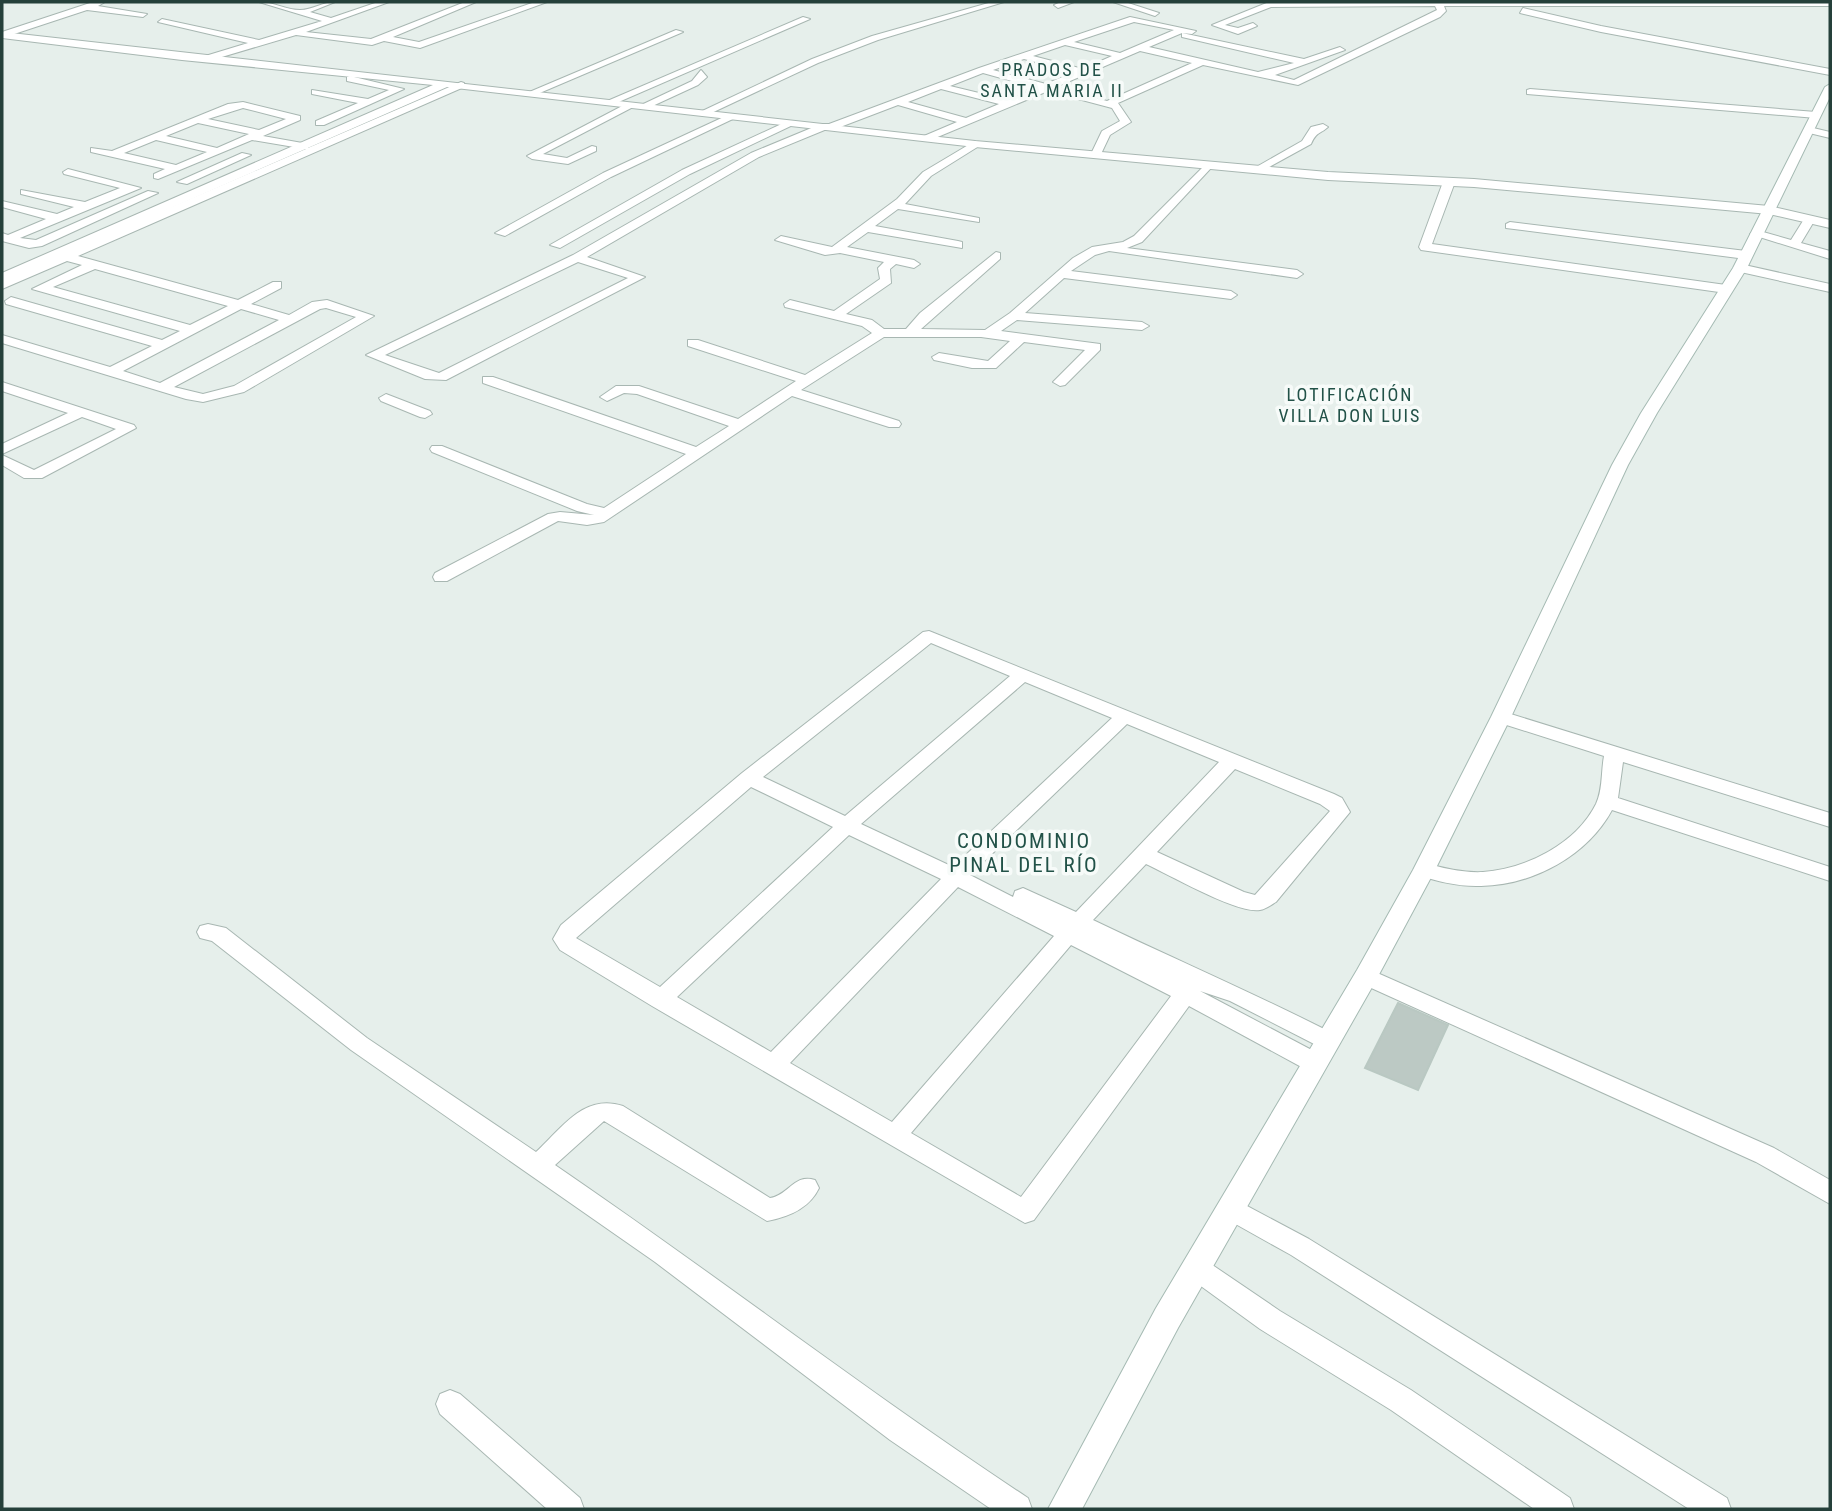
<svg xmlns="http://www.w3.org/2000/svg" width="1832" height="1511" font-family="'Roboto Condensed',sans-serif">
<style>
.building{fill:#bcc9c4;stroke:#b9c8c2;stroke-width:2}
.lines{fill:none;stroke-linecap:round;stroke-linejoin:round}
.minor-casing{stroke:#a8b7b2;stroke-width:2}
.tertiary-casing{stroke:#a8b7b2;stroke-width:2}
.secondary-casing{stroke:#a5bab3;stroke-width:2}
.minor{fill:#fff;fill-rule:evenodd}
.tertiary{fill:#fff;fill-rule:evenodd}
.secondary{fill:#fff;fill-rule:evenodd}
.labels{text-anchor:middle;stroke-width:7;stroke-linejoin:round;paint-order:stroke}
.far-neighbourhood-label{font-size:18px;letter-spacing:2px;fill:#225248;stroke:#f7fbf9}
.neighbourhood-label{font-size:21px;letter-spacing:2px;fill:#225248;stroke:#f7fbf9}
</style>
<rect width="100%" height="100%" fill="#e6efeb"/>
<!-- building -->
<path class="building" d="M1398 1003 1448 1025 1418 1090 1365 1068Z"/>
<g class="lines">
<defs>
<path id="minor" d="M93 2H105L98 6 147 14 143 17 87 10 2 38V32Z
M259 2C273 2 287 10 300 10 312 10 323 2 335 2L310 12 331 18 378 2H389L306 32 371 39 465 2H476L393 37 419 42 535 2H547L420 48 384 41 372 45 296 35 205 62 200 59 202 57 248 43 158 22 162 19 259 40 322 21Z
M992 2H1004L878 40 818 63 705 116 696 114 812 59 872 36Z
M1061 2H1074L1058 8 1054 5Z
M1113 2H1125L1159 13 1155 16Z
M1269 2H1830V6H1444L1446 11 1440 17 1298 85 1203 65 1118 103 1131 122 1110 135 1101 154 1096 157 1091 154 1102 131 1120 121 1112 108 1048 91 928 141 924 140V136L957 122 898 105 835 129H827L759 157 587 257 645 277 446 380 425 379 366 355 573 255 751 153 821 124H829L979 68 1130 17 1196 31 1192 34 1182 33 1304 59 1340 47 1345 50 1275 75 1294 80 1437 10 1435 6 1271 7 1225 25 1238 28 1253 23 1257 26 1238 34 1212 25ZM1134 22 1174 30 1120 53 1074 42ZM1182 33V37L1294 63 1258 72 1149 47ZM1065 45 1112 56 1083 69 1033 56ZM1140 51 1192 63 1107 101 1056 87ZM1024 59 1074 72 1046 84 993 70ZM983 73 1037 88 1008 100 950 86ZM941 89 999 104 966 118 908 102ZM578 262 628 278 439 373 385 355Z
M1523 8 1601 26 1830 69V75L1601 32 1520 13Z
M803 17 810 19 614 104 605 102Z
M676 30 683 32 535 95 527 93Z
M701 70 707 77 698 85 646 109 637 107 692 81Z
M350 76 404 89 324 125H316V121L358 103 312 94V90L368 99 389 90 347 81V77Z
M461 82 464 83V87L78 256 238 300 273 282H281V288L251 304 289 315 312 302 327 300 374 316 244 392 203 402 186 399 2 343V335L110 367 152 346 6 304 5 301 11 297 162 340 180 331 32 289 82 265 67 261 2 289V281L57 256 59 253H65L306 149 252 140 158 179 154 178V174L165 169 91 152V148L112 151 228 104 243 102 300 116V120L263 136 308 144V148ZM243 108 286 119 259 130 208 119ZM198 123 249 134 217 148 166 136ZM156 140 207 152 176 165 124 153ZM95 269 228 306 190 325 53 287ZM326 308 356 317 234 386 203 394 174 387 320 309ZM241 309 279 320 160 383 123 371Z
M1530 89 1816 112 1821 115 1816 118 1527 94V90Z
M626 104 635 106 543 154 567 158 592 146 596 147V151L568 164 532 159 527 156Z
M728 115 737 117 611 177 505 236 495 233 603 173Z
M788 121 797 123 690 174 560 248 550 245 682 170Z
M1323 124 1328 127C1319 135 1317 131 1311 144L1260 172 1251 170 1302 141 1311 127Z
M1809 127 1830 132V138L1805 132 1804 130Z
M975 141 980 144 979 146 931 176 905 204 979 218V222L898 209 875 226 958 241 962 242V248L868 232 847 247 914 260 920 264 914 268 896 264 890 269 891 283 846 314 872 320 884 329H906L920 313 996 252 1000 253V259L921 329 985 330 1010 313 1073 258 1092 247 1123 242 1134 236 1208 162 1213 165 1212 167 1142 242 1127 248 1297 270 1303 274 1297 278 1109 251 1095 255 1071 271 1231 291 1237 295 1231 299 1064 278 1025 313 1142 322 1149 326 1142 330 1017 320 1001 331 1100 344V350L1065 385 1060 386 1053 382 1085 350 1024 342 996 368H972L934 360 932 357 939 353 988 361 1010 341 981 337H884L801 390 899 421 901 424 899 427H889L792 396 604 522 587 525 558 521 447 581H435L433 577 435 573 548 514 560 512 594 515 577 511 432 452 430 449 432 446H442L587 504 604 508 686 454 483 383V377H493L696 447 729 426 637 394 624 393 607 401 600 397 616 386H639L738 419 796 381 688 346V340H698L805 375 872 333 862 326 785 307 784 304 790 300 834 311 880 279 878 268 884 262 840 253 825 255 775 240 781 236 832 247 897 199 923 172Z
M242 153 251 155 187 184 177 182Z
M68 169 141 188 20 238 36 240 148 191 158 193 42 246 29 248 2 241V233L8 235 46 219 2 207V201L57 214 74 207 21 194V190L85 202 120 188 64 174 63 172Z
M1449 179 1455 182 1432 244 1726 285 1732 289 1726 293 1421 250 1419 247 1443 182Z
M1806 216 1816 218 1801 243 1830 251V259L1750 234 1756 230 1791 240Z
M1510 222 1746 251 1752 255 1746 259 1506 228V224Z
M1740 264 1830 284V292L1736 271V265Z
M2 382 134 425 136 428 42 478H24L2 465V455L34 470 116 429 82 417 2 454V444L68 413 2 391Z
M386 394 430 411 432 414 425 418 420 417 381 401 379 398Z
M929 631 1334 794 1342 798 1350 812 1276 902C1271 905 1266 909 1260 910 1237 914 1170 875 1146 864L1093 920C1174 959 1256 994 1336 1035L1340 1041 1336 1047 1328 1050 1320 1047 1230 1001 1200 991 1323 1056 1327 1063 1323 1070 1315 1072 1307 1070 1189 1006 1034 1220 1025 1223 652 1006 560 950 553 939 561 925 742 773 923 632ZM931 643 1010 676 845 816 763 777ZM1025 682 1112 718 953 867 861 824ZM1127 724 1219 762 1076 912 1023 888 1015 891 1013 897 970 875ZM1235 769 1320 804 1330 811 1255 895 1244 892 1157 852ZM751 787 833 827 660 987 576 938ZM849 835 941 879 771 1052 677 997ZM958 887 1054 936 892 1122 790 1063ZM1071 945 1171 996 1021 1197 911 1133Z
M1501 711 1830 813V827L1623 762 1618 798 1830 867V881L1612 810C1587 856 1533 885 1481 886 1459 887 1437 881 1417 875L1414 870 1417 865 1424 863C1443 868 1463 873 1483 872 1526 869 1576 844 1596 804 1603 789 1601 772 1604 756L1494 721 1492 717Z
M208 924 226 928 367 1038 536 1152C562 1128 584 1093 623 1106L770 1198C789 1195 794 1173 815 1180L819 1188C809 1209 788 1217 767 1221L604 1121 555 1165C715 1274 867 1392 1028 1498L1032 1509H991L890 1440 655 1262 351 1050 212 941 200 938 197 932 200 926Z
M1366 968 1774 1148 1830 1180V1204L1756 1162 1358 982 1355 976 1358 970Z
M1232 1198 1309 1239 1727 1498 1731 1509H1689L1291 1255 1223 1217 1219 1209 1223 1201Z
M1196 1256 1205 1260 1280 1311 1411 1390 1570 1498 1574 1509H1534L1391 1410 1260 1329 1187 1276 1183 1268 1187 1260Z
M450 1390 460 1394 580 1498 584 1509H547L440 1414 436 1404 440 1394Z"/>
<path id="tertiary" d="M2 32 975 141 1328 172 1474 179 1769 206 1830 220V228L1769 214 1474 187 1328 180 975 147 447 87 2 282V273L433 85 182 60 2 38Z"/>
<path id="secondary" d="M1830 84V97L1747 268 1657 413 1628 465 1511 717 1435 870 1375 982 1178 1328 1082 1509H1048L1156 1308 1357 970 1413 870 1491 717 1612 465 1641 413 1733 268 1825 87Z"/>
</defs>
<!-- minor casing -->
<use href="#minor" class="minor-casing"/>
<!-- tertiary casing -->
<use href="#tertiary" class="tertiary-casing"/>
<!-- secondary casing -->
<use href="#secondary" class="secondary-casing"/>
<!-- minor -->
<use href="#minor" class="minor"/>
<!-- tertiary -->
<use href="#tertiary" class="tertiary"/>
<!-- secondary -->
<use href="#secondary" class="secondary"/>
</g>
<g class="labels">
<!-- far-neighbourhood labels -->
<g class="far-neighbourhood-label">
<text x="1052" y="76">PRADOS DE<tspan x="1052" dy="21">SANTA MARIA II</tspan></text>
<text x="1350" y="401">LOTIFICACIÓN<tspan x="1350" dy="21">VILLA DON LUIS</tspan></text>
</g>
<!-- neighbourhood labels -->
<g class="neighbourhood-label">
<text x="1024" y="848">CONDOMINIO<tspan x="1024" dy="24">PINAL DEL RÍO</tspan></text>
</g>
</g>
<!-- border -->
<rect width="1832" height="1511" fill="none" stroke="#25403a" stroke-width="7"/>
</svg>
